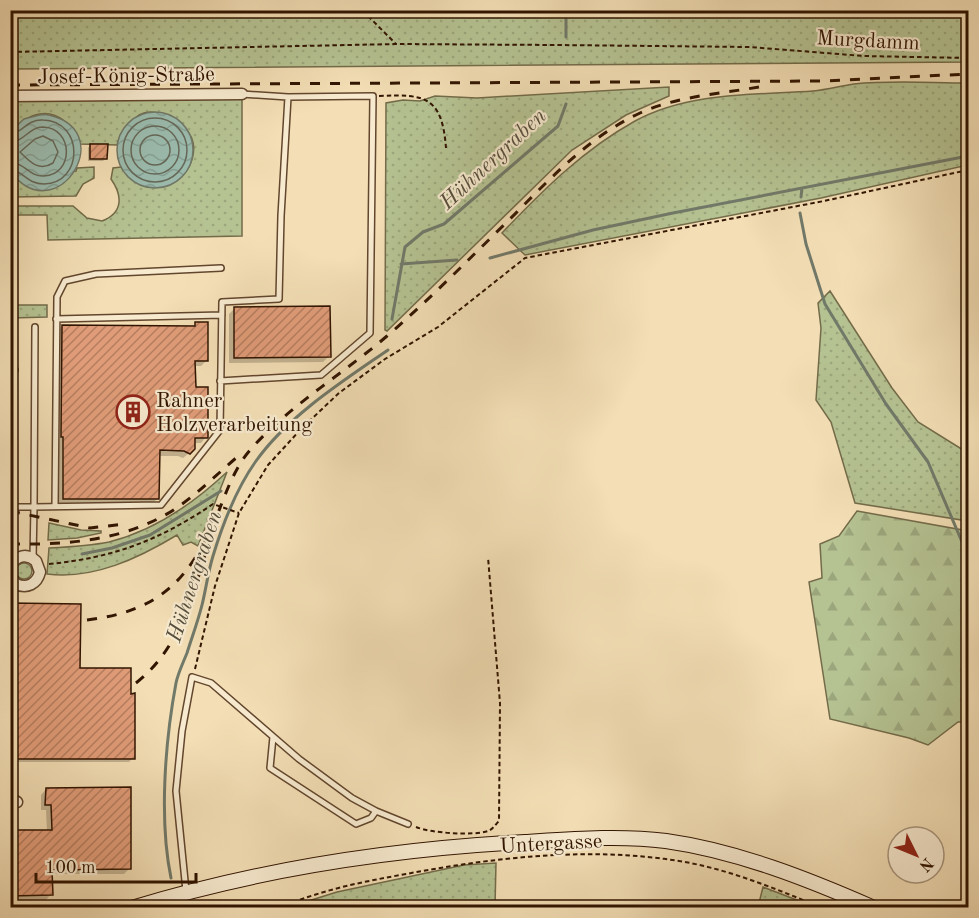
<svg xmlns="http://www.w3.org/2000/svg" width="979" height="918" font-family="'Old Standard TT',serif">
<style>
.grass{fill:url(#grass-dots);stroke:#736b49;stroke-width:1.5}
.forest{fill:url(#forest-firs);stroke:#736b49;stroke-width:1.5}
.water{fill:url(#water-waves);stroke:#717969;stroke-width:1.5}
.shadow{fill:#0003}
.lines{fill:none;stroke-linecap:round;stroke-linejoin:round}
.shore{stroke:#666858;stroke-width:1.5}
.stream{stroke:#717969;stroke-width:3}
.building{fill:url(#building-hatch);stroke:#311400;stroke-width:1.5}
.lane-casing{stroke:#62462d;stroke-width:8}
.street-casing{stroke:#62462d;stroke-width:13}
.secondary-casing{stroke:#311400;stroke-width:16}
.path{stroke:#311400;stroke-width:2;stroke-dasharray:4.5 3;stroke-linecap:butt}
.lane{stroke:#f7eacf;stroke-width:5}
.street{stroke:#f7eacf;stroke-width:10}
.secondary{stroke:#f7eacf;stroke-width:14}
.rail{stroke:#311400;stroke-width:3;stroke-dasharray:10 10;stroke-linecap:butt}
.labels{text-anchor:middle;stroke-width:4.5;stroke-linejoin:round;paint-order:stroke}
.street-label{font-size:21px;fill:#311400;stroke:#f7eacf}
.poi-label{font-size:21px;fill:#311400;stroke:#f7eacf;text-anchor:start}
.water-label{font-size:22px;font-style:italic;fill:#564f3d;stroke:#f7eacf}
</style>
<defs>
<pattern id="grass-dots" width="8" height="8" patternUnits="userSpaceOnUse" patternTransform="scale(1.5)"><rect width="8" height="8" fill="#b5c292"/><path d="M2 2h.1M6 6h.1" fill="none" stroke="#9ca67c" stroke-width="1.8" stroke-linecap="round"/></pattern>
<pattern id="forest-firs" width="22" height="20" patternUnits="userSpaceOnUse" patternTransform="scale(1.5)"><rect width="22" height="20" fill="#b5c292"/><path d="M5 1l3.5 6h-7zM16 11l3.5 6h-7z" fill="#9ca67c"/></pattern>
<pattern id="water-waves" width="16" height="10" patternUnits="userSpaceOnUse" patternTransform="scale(1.5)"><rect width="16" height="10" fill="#9bbcaf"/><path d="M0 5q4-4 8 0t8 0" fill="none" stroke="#86a195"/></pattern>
<pattern id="building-hatch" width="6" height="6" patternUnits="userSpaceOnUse" patternTransform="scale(1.5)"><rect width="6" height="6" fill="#e09c78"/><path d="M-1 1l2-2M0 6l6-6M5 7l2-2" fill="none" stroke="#b67e60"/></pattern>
</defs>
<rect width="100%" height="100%" fill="#f3deb5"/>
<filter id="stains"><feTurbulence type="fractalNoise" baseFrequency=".00333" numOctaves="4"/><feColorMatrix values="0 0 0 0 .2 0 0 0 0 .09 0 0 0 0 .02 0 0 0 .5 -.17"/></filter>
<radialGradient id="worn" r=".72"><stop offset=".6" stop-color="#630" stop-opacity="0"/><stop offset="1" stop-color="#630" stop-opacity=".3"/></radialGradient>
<!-- grass -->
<path class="grass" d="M861 10 968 12V62L11 69 10 11Z
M968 83V165L821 198 525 255 502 233C543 190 583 150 635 121 689 92 753 95 813 91 827 90 840 86 854 84 891 80 931 83 968 83Z
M669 87V96L626 115 572 150 387 331 385 330 386 103 403 100 420 101 435 96 477 98Z
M242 97V236L48 240 47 215H11V206H73L87 218 102 221C123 213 123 196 111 179L113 168 121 167C130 180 144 189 160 187 172 186 183 178 189 167 200 144 191 128 170 118 159 113 150 109 139 115 135 118 132 122 130 126 124 132 119 137 117 145L80 144C73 126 57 108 35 115 26 117 18 126 11 132V100Z
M94 167V178L83 184 76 196 11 197 10 172 15 179 76 171 77 168Z
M830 291 892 388 918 422 968 453V521L855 503 831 422 816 400 821 328 818 303Z
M11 305H47V317L11 318Z
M227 472 198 546 191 542 183 545 177 535C139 558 93 580 47 574L49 548C69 547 89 546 109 542 153 531 194 503 227 472Z
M49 523 81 530 101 531V533L77 538 48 540Z
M16 571a8 8 0 1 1 16 0a8 8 0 1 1-16 0Z
M496 863 495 907H289L337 892 464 865Z
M763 887 815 907H758Z"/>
<!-- forest -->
<path class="forest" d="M857 511 968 531V722H958L928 745 909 738 830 719 809 582 822 578 820 544 839 536Z"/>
<!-- water -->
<path class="water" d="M968 10V12L861 11Z
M117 150a38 38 0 1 1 76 0a38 38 0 1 1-76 0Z
M43 114C124 126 57 233 11 172L10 132 24 119Z"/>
<!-- shadow -->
<path class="shadow" d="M90 145 106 159 103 161H88V148Z
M235 308 329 356 323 362 229 363V314Z
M196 324 207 360 201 366H194V388L206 437 201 443H194V449L183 458 178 456H158V498L152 504H58L57 332 62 326 193 327Z
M10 382H15V502L10 506Z
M10 605 79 670 133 758 129 762H10Z
M46 789 130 868 124 874H51V894L46 900H10V832L47 831 46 810H41V795Z"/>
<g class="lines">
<!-- shore -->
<path class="shore" d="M123 150a32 32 0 1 1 64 0a32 32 0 1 1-64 0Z
M131 150a24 24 0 1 1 48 0a24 24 0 1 1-48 0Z
M140 150a15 15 0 1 1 30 0a15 15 0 1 1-30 0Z
M10 135C22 133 27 119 43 120 84 121 84 183 44 184 27 184 23 171 10 169
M43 136 53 141 58 152 53 163C39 172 30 162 20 152L35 139Z
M10 142C24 142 29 127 43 127 74 128 74 175 44 176 29 177 24 162 10 162"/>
<!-- stream -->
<path class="stream" d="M566 37V10
M801 197 802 188
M800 213 806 244 825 304 886 404 928 462 968 556
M490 258 593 230 673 213 968 156
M401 264 457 260
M392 319 405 247 423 232 444 224 558 126 566 104
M82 554 112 548 150 535 221 491
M171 878C159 820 165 742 176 683 178 673 183 663 187 653 192 637 198 621 202 605 206 589 208 572 213 556 223 523 236 489 256 461 288 416 343 381 388 350"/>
</g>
<!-- building -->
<path class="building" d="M90 144H108L107 159H90Z
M330 306 331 357 234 358V307Z
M195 322H208V361H195L196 387H208V438H195V449L190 454 184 451 160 450 159 499H63V437H61L62 325 195 326Z
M10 603 81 604 80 668H131V694L135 693V759H10Z
M131 787V869L52 870 53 895 10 896V830H52L51 805H45L46 788Z"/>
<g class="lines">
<defs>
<path id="lane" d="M56 319 222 315
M10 370H15
M220 381 321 375 370 333 373 96 288 97 242 94
M55 506 57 297 65 281 96 274 221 268
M10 507H34L35 327
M33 558 34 507 161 505 220 430 222 302 279 299 281 216 288 97
M273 737 270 768 356 824 371 818 376 811
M186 891 176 791 182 731 192 677 211 683 299 759 352 798 376 811 408 824"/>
<path id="street" d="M10 96 242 94
M10 566C17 555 27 553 36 561L40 572C37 584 27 589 16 584L10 576
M10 798 17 802"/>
<path id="secondary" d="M132 908C260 869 392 849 525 842 572 839 620 835 666 841 737 851 808 879 874 908"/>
</defs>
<!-- lane casing -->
<use href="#lane" class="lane-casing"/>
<!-- street casing -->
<use href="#street" class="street-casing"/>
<!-- secondary casing -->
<use href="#secondary" class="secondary-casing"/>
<!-- path -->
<path class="path" d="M144 10 366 14 396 44
M10 52 396 44 557 45 749 47 864 56 968 58
M379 96C425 94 442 96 446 148
M49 564C113 558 160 540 213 504L239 513
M195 669 215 586 239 513 268 465 302 428 339 393 385 359 438 327 525 258 824 201 968 170
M416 827C430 833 474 836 488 831 493 829 495 825 499 821L500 703 488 557
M279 908C321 890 361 882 406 874 497 857 593 846 685 862 734 871 778 890 823 908"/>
<!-- lane -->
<use href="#lane" class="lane"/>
<!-- street -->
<use href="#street" class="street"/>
<!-- secondary -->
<use href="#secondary" class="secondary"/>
<!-- rail -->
<path class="rail" d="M10 85 824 81 968 74
M10 511 90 528 125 524
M10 544C66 545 126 541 175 509 199 493 220 471 242 453
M87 620C161 611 190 579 218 513 227 490 235 467 251 449 290 405 343 374 387 336 429 300 468 260 508 221 548 181 588 137 640 113 678 96 719 94 759 87
M136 683C179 649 192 598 207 548"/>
</g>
<!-- icons -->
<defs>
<symbol id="building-ring" viewBox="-11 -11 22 22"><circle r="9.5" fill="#f7eacf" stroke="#8f2418" stroke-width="1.5"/><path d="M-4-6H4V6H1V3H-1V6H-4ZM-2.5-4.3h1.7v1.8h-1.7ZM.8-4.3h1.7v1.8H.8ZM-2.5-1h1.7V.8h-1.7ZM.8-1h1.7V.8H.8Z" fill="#8f2418"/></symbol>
</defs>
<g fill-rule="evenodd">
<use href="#building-ring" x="114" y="393" width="38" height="38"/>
</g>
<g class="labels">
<!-- street labels -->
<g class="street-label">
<text transform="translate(868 40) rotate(3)" y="7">Murgdamm</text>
<text transform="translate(126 75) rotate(-1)" y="7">Josef-König-Straße</text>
<text transform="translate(551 843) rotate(-3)" y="7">Untergasse</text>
</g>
<!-- poi labels -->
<g class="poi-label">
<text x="156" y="407">Rahner<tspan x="156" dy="24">Holzverarbeitung</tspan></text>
</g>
<!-- water labels -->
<g class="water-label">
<text transform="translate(492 158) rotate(-43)" y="8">Hühnergraben</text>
<text transform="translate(193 576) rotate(-72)" y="8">Hühnergraben</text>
</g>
</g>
<!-- margin -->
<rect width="979" height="918" fill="none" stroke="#f3deb5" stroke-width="36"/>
<rect x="12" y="12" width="955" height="894" fill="none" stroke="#311400" stroke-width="3"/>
<rect x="18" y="18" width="943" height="882" fill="none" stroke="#311400" stroke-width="1.5"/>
<!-- north arrow -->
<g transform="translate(916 855) rotate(133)"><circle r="28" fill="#f7eacf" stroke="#a8947c" stroke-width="1.5"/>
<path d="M0-4.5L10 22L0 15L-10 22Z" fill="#8f2418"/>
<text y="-9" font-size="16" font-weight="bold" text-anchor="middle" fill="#311400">N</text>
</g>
<!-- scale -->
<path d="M36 873v9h160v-9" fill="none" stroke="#311400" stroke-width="3"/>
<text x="45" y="873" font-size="18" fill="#311400" stroke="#f7eacf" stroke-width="4.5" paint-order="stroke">100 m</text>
<rect width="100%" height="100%" filter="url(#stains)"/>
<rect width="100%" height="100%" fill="url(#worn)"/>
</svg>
